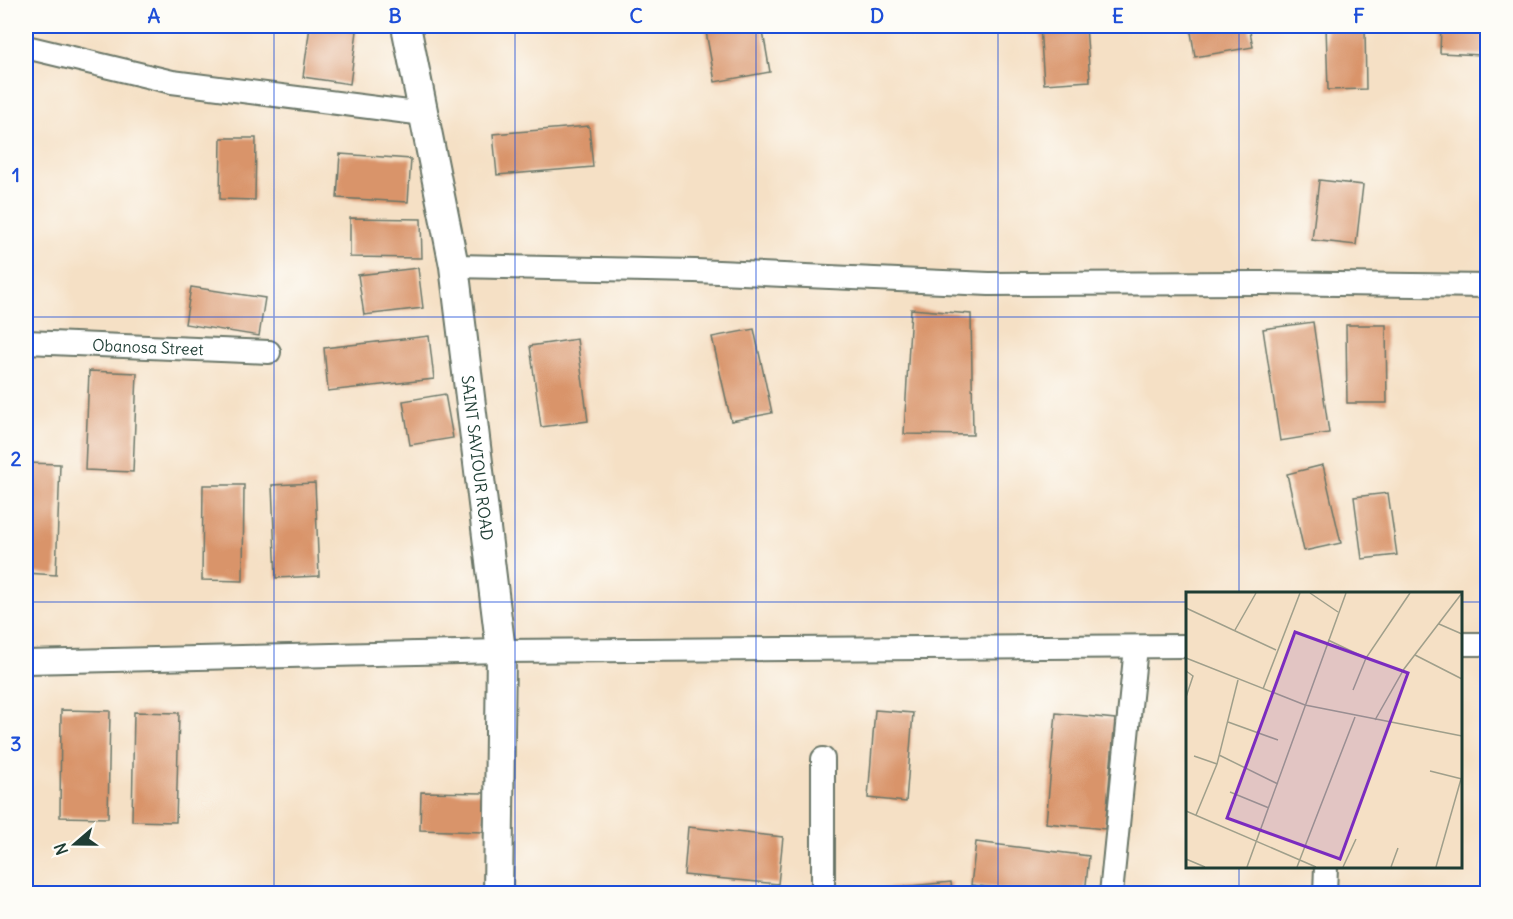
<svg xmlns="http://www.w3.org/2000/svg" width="1513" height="919" font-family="Delius,sans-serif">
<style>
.building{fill:#d9946b}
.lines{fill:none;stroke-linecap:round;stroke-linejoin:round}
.minor-casing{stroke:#6a7667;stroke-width:26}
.tertiary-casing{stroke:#6a7667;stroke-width:32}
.minor{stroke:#fff;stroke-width:22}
.tertiary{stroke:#fff;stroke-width:28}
.grid{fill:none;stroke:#1d4ed8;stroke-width:1.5;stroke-opacity:0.55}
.labels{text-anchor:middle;stroke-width:4.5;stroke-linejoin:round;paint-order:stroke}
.street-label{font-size:16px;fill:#1f3d34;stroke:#fdfcf7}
.inset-road{fill:none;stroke:#9f9f8b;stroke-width:1.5}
.view{fill:#7b2cbf;fill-opacity:0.15;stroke:#7b2cbf;stroke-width:3}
.inset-edge{fill:none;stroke:#1f3d34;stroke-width:3}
.neatline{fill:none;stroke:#1d4ed8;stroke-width:2}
.grid-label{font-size:20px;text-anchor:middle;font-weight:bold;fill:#1d4ed8}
</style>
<rect width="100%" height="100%" fill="#fdfcf7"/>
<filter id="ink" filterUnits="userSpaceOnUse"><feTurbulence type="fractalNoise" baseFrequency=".0167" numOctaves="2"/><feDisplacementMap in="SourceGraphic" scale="12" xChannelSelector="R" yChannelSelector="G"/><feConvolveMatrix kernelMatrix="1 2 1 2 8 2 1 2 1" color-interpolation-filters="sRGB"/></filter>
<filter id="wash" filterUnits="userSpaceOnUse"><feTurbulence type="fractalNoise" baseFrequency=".008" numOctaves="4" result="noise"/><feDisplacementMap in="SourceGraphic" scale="24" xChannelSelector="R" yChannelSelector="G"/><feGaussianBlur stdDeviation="1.35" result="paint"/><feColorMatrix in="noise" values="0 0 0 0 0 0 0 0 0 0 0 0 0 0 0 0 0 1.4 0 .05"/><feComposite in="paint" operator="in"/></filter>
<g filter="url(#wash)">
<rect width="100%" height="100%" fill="#f5e0c5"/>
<g id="blocks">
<!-- building -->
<path class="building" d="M310 26 357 31 350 84 303 77Z
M705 26H762L770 72 715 82Z
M1040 26H1086L1090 81 1044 84Z
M1190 26H1249L1253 47 1195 57Z
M1326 26H1365L1366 89 1328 90Z
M1441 26H1484L1482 55 1440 53Z
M589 126 593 167 497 175 493 134Z
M221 138H256L255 200 220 199Z
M340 154 411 159 408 202 337 198Z
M1319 180 1363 185 1356 245 1312 240Z
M350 218 421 219 422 258 350 257Z
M418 268 423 308 364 315 358 275Z
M191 287 265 298 259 336 185 324Z
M911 309 971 314 973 435 904 434Z
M1313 322 1329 433 1280 441 1263 329Z
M1346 325H1386L1387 403H1347Z
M754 329 772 413 731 421 712 337Z
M429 336 434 379 328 391 324 348Z
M577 339 588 421 541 427 530 346Z
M89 371 137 373 133 472 85 470Z
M445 394 453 438 410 445 403 401Z
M26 463 60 464 56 575 26 573Z
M1323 465 1341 543 1304 551 1287 474Z
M315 483 319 576 276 578 272 485Z
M203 485H244L243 581 202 580Z
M1388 493 1397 555 1362 559 1354 497Z
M61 710 110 711 108 818 60 817Z
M875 710 913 713 906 802 868 798Z
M134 712 179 713 176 822 132 821Z
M1056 713 1115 719 1105 829 1046 823Z
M421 792 485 793 483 832 420 830Z
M688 827 783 837 778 884 684 875Z
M976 842 1089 856 1085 894H1042L971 885Z
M951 882 952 894H860V891Z"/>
</g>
</g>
<g filter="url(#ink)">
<use href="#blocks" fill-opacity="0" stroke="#6a7667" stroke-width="1.5"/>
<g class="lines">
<defs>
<g id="minor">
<path d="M26 47 172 82 424 114"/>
<path d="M454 266 695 271 989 284 1260 283 1488 286"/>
<path id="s1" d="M26 342 269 352"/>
<path d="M1460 644H1488"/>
<path d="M26 662 501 651 1188 646"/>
<path d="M823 759V894"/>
<path d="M1111 894 1136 647"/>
<path d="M1325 894 1326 866"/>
</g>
<g id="tertiary">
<path id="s2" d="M406 26 454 266 501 651 498 894"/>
</g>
</defs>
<!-- minor casing -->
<use href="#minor" class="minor-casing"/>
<!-- tertiary casing -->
<use href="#tertiary" class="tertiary-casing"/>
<!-- minor -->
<use href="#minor" class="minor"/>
<!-- tertiary -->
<use href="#tertiary" class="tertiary"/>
</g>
</g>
<!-- grid -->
<path class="grid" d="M274 26V894M515 26V894M756 26V894M998 26V894M1239 26V594M26 317H1488M26 602H1188M1460 602H1488M1239 866V894"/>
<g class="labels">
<!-- street labels -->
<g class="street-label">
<text dy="6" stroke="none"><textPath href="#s1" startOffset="122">Obanosa Street</textPath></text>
<text dy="6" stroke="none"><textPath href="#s2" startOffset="438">SAINT SAVIOUR ROAD</textPath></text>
</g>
</g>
<!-- overview -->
<g transform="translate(1186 592)">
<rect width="276" height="276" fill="#f5e0c5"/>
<path class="inset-road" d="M124 1 152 20M0 16 90 58M253 32 276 42M49 38 70 1M142 48 180 66M229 63 276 87M0 66 119 113 276 144M0 79 7 84 0 105M77 97 114 1M167 98 180 66 224 1M189 128 218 77 276 1M42 130 92 148M33 163 92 192M8 164 31 172M244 179 276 187M44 200 83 216M0 219 130 275M10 223 31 172 52 88M0 267 19 275M61 275 160 1M111 275 169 125M157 275 170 247M205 275 212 256M250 275 275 187"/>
<path class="view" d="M109 40 222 81 154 267 41 226Z"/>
<rect width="276" height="276" class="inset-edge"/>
</g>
<!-- margin -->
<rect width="1513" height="919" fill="none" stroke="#fdfcf7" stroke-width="66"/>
<!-- north arrow -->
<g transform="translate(75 844) rotate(250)" stroke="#fdfcf7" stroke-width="4.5" paint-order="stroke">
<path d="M0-4.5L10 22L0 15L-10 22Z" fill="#1f3d34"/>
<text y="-9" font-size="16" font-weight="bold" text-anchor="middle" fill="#1f3d34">N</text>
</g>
<rect x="33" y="33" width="1447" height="853" class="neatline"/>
<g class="grid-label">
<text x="154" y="23">A</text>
<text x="395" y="23">B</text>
<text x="636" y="23">C</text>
<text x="877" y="23">D</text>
<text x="1118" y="23">E</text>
<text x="1359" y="23">F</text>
<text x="16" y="182">1</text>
<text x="16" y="466">2</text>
<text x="16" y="751">3</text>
</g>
</svg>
